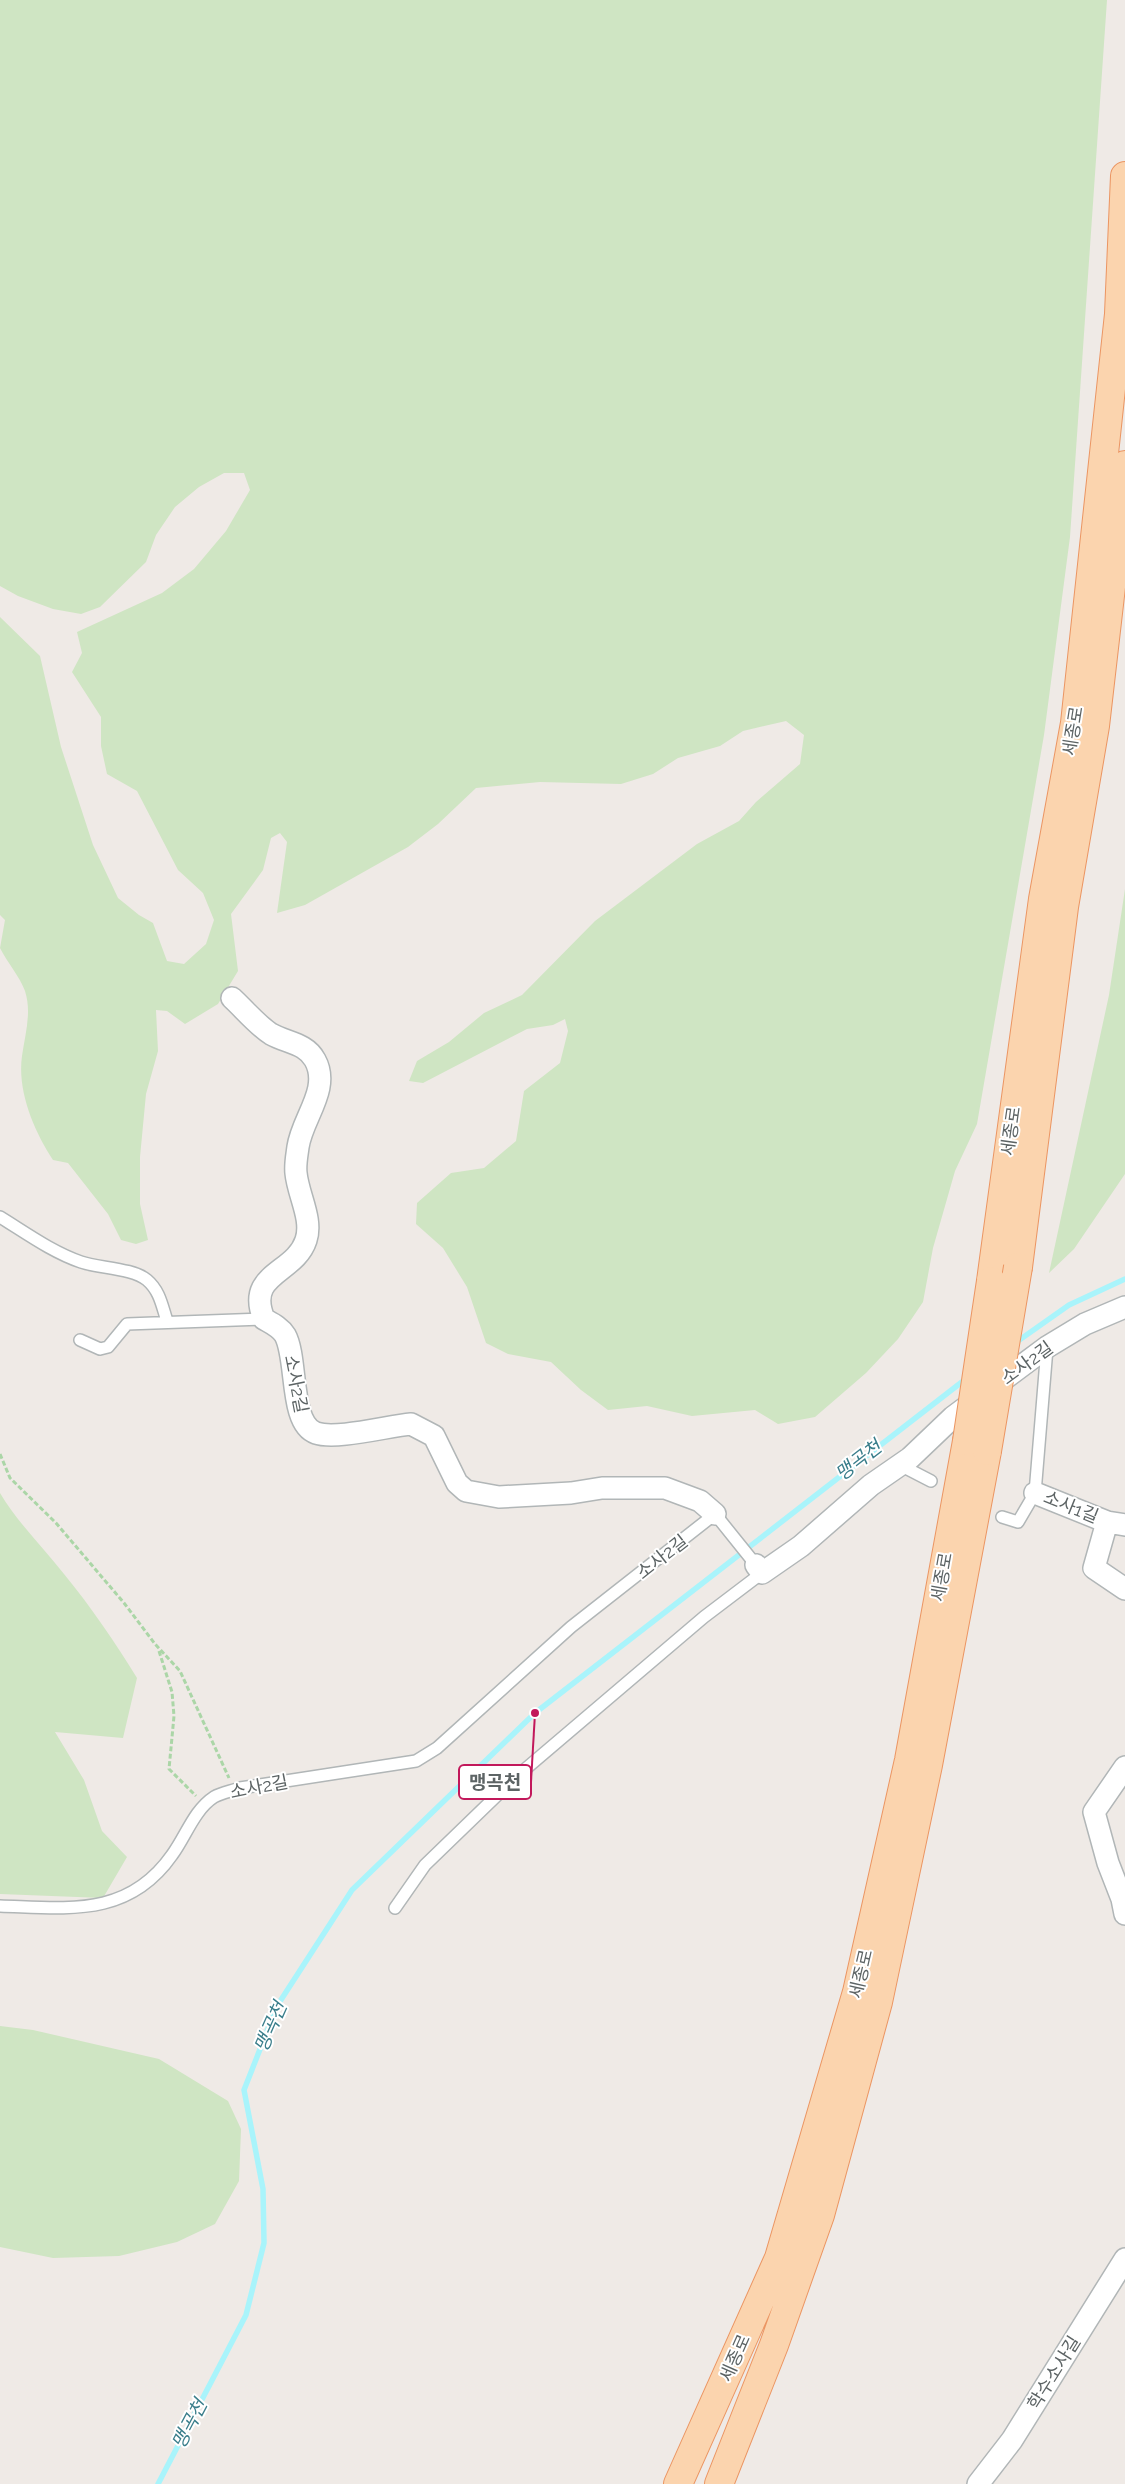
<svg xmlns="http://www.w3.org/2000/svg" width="1125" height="2484" font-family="Raleway,'Noto Sans KR',sans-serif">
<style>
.green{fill:#cfe5c3}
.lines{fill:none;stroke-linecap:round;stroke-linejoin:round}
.stream{stroke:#a9f4fb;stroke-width:5.5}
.lane-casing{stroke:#b1b6b7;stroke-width:14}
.street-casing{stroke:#b1b6b7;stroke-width:24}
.primary-casing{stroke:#eb9562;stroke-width:30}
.path{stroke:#abd6a7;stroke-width:3;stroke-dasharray:5 2.5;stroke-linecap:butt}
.lane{stroke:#fff;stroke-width:11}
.street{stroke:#fff;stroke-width:21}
.primary{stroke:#fbd4ae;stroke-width:28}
.primary-bridge-casing{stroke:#eb9562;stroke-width:30;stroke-linecap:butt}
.primary-bridge{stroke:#fbd4ae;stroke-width:28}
.labels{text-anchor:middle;stroke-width:4;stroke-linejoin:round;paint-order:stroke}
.street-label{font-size:18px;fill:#5d6465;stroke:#fff}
.water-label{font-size:19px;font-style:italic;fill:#3a7e8b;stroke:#fff}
.leader{fill:none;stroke:#c2185b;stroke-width:2}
.callout-dot{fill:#c2185b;stroke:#fff;stroke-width:2}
.callout{fill:#fff;stroke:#c2185b;stroke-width:2}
.callout-label{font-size:19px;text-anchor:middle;font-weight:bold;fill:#5d6465}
</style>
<rect width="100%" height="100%" fill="#efeae6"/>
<!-- green -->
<path class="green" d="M0 0H1107L1070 537 1044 735 977 1124 955 1171 933 1248 923 1302 898 1339 866 1373 815 1417 778 1424 755 1410 692 1416 647 1406 608 1410 581 1390 551 1362 508 1354 486 1343 467 1287 443 1248 416 1224 417 1203 451 1173 484 1168 516 1141 524 1091 560 1063 568 1031 565 1019 553 1025 527 1029 423 1083 409 1081 417 1061 449 1042 484 1013 522 995 595 921 697 844 739 821 756 802 800 764 804 735 786 721 743 731 720 746 678 758 653 774 621 784 540 782 476 788 438 824 408 847 305 905 277 913 287 842 280 833 271 838 263 870 231 914 238 971 218 1004 185 1024 167 1011 156 1010 158 1051 146 1094 140 1157V1204L148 1240 136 1244 121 1240 108 1214 68 1163 53 1160C34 1131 17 1091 22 1056 25 1034 32 1013 25 991 20 977 7 962 0 948L5 920 0 915V617L40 656 61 747 93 845 118 898 139 915 153 923 167 961 184 964 206 944 214 920 203 893 178 870 137 791 107 774 101 746V717L72 672 82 653 77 632 162 593 194 569 226 531 250 490 244 473H224L199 487 175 507 156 535 146 562 100 607 81 614 53 609 18 596 0 586Z
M1125 889V1174L1074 1249 1049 1273 1109 995Z
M0 1493C17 1522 43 1547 64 1574 91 1607 115 1642 137 1678L123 1738 55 1732 84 1780 102 1831 127 1857 103 1898 0 1894Z
M0 2026 33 2030 159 2059 228 2101 241 2129 239 2181 215 2224 177 2242 119 2256 53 2258 0 2247Z"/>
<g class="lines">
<!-- stream -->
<path class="stream" d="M1015 1343 1069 1305 1125 1279
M158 2484 246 2315 264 2243 263 2189 244 2090 277 2006 352 1890 535 1713 967 1378"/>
<defs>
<path id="lane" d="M0 1217C26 1233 52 1252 81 1262 98 1268 133 1268 147 1280 160 1291 162 1306 167 1321
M80 1340 100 1349 108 1347 127 1324 264 1319
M900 1465 931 1481
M1002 1517 1018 1522 1035 1493 1047 1348
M0 1906C67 1908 128 1918 172 1855 186 1836 194 1810 214 1797 221 1793 232 1791 240 1788L416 1761 437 1748 571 1627 715 1514 756 1565
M395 1908 425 1865 516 1777 704 1617 762 1573"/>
<path id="street" d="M232 998C244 1009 257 1025 271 1034 287 1043 306 1043 315 1060 331 1089 302 1118 298 1147 297 1155 295 1164 296 1173 298 1195 313 1219 306 1240 295 1274 245 1273 264 1319 271 1323 280 1327 285 1335 298 1358 289 1424 316 1433 336 1440 388 1426 411 1424L434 1436 457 1483 466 1491 499 1497 571 1493 602 1488H665L700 1501 715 1514
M1035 1493 1107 1522 1125 1525
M1107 1522 1094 1568 1125 1589
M756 1565 762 1573 801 1546 871 1485 910 1458 953 1417 1047 1347 1085 1324 1125 1307
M1125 1767 1094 1812 1108 1863 1122 1899 1125 1914
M978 2484 1012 2440 1125 2259"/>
<path id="primary" d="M1018 1267 1064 907 1095 726 1125 465
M991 1281 1043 899 1075 723 1119 314 1125 176
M678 2484 779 2258 857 1992 909 1760 967 1441
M719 2484 774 2345 820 2215 878 2002 928 1765 987 1451"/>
</defs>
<!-- lane casing -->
<use href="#lane" class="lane-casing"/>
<!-- street casing -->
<use href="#street" class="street-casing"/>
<!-- primary casing -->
<use href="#primary" class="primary-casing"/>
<!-- path -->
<path class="path" d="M0 1454 10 1478 56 1523 124 1603 155 1644 180 1671 229 1778
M159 1651 172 1692 174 1716 169 1769 196 1796"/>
<!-- lane -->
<use href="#lane" class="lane"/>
<!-- street -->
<use href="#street" class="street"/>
<!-- primary -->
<use href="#primary" class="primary"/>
<defs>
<path id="primary-bridge" d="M967 1441 991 1281
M987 1451 1018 1267"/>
</defs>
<!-- primary-bridge casing -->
<use href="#primary-bridge" class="primary-bridge-casing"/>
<!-- primary-bridge -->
<use href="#primary-bridge" class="primary-bridge"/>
</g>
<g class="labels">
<!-- street labels -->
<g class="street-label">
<text transform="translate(1073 731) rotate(-81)" y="6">세종로</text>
<text transform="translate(1011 1131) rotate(-82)" y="6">세종로</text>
<text transform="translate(1027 1363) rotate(-36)" y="6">소사2길</text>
<text transform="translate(296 1384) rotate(79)" y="6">소사2길</text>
<text transform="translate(1071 1507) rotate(22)" y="6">소사1길</text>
<text transform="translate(662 1557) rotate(-38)" y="6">소사2길</text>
<text transform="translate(942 1577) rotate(-80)" y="6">세종로</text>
<text transform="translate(259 1787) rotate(-11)" y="6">소사2길</text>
<text transform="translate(861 1974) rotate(-77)" y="6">세종로</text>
<text transform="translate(735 2358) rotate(-66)" y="6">세종로</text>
<text transform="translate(1054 2373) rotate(-58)" y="6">학수소사길</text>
</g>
<!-- water labels -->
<g class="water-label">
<text transform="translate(858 1460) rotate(-38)" y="7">맹곡천</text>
<text transform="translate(270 2027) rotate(-66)" y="7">맹곡천</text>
<text transform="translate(189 2424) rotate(-62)" y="7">맹곡천</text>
</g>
</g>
<!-- callouts -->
<path class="leader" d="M535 1713L531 1782"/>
<circle class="callout-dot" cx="535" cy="1713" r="5"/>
<rect class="callout" x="459" y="1765" width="72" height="34" rx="5"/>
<g class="callout-label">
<text x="495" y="1789">맹곡천</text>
</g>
</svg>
